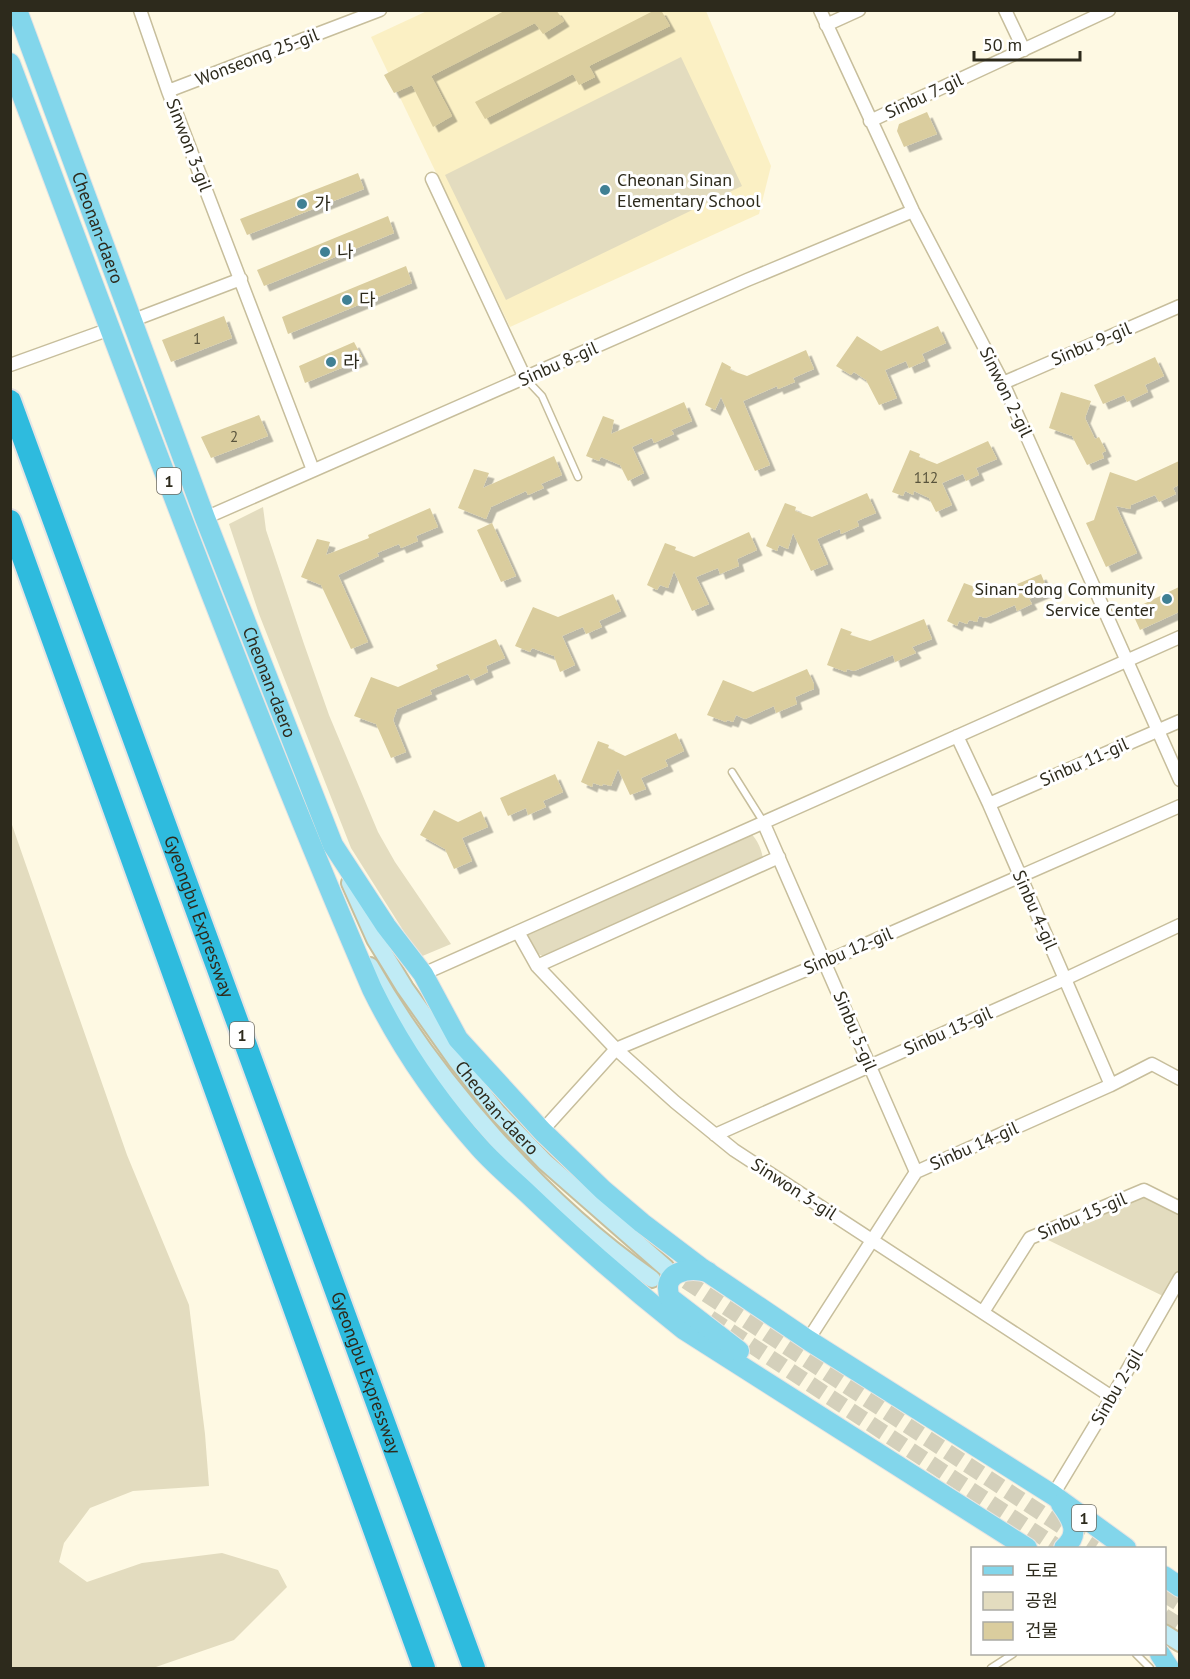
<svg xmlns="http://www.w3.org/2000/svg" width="1190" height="1679" font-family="'PT Sans','Noto Sans KR',sans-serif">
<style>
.built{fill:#fbf0c4}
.green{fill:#e3dcbf}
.building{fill:#dacd9e;filter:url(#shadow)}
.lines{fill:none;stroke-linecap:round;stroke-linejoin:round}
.secondary-tunnel{stroke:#d4d0bb;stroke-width:16;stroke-dasharray:16 8;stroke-linecap:butt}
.service-casing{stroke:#c7be9c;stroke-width:9}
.minor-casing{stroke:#c7be9c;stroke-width:15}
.secondary-casing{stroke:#c7be9c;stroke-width:20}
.primary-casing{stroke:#e6e5e4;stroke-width:22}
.motorway-casing{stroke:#e6e5e4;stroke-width:26}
.service{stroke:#fff;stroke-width:6}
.minor{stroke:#fff;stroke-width:12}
.secondary{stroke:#c0ebf5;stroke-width:16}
.primary{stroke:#82d6eb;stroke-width:20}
.motorway{stroke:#2ebbde;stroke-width:22}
.poi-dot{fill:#408094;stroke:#fff;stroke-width:2}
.labels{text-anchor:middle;stroke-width:6;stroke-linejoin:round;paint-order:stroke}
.number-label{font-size:15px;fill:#58533c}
.shield{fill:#fff;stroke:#6c6a60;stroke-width:1.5}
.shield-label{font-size:16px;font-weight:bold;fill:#2d2a1c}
.street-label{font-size:18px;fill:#2d2a1c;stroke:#fff}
.poi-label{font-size:18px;fill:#2d2a1c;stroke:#fff;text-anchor:start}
</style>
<defs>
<filter id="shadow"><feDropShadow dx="5.5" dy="5.5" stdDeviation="0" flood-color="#0004"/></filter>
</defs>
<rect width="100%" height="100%" fill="#fef9e3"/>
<!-- built -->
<path class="built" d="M427 11H706L771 166 759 214 510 327 371 37Z"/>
<!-- green -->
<path class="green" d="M681 57 742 186 506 300 445 175Z
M263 507 266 530 304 644 329 715 378 832 395 862 451 944 420 957 351 848 259 614 229 524Z
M11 822 127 1155 189 1305 205 1434 209 1486 133 1491 90 1508 64 1543 59 1562 87 1582 142 1563 222 1553 278 1570 287 1587 234 1640 153 1668H11Z
M750 833C757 838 763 852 763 861L545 957 538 954 526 939 527 933Z
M1143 1196 1179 1214V1271L1165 1297 1046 1239Z"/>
<!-- building -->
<path class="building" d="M506 10H556L564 21 543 34 535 23 431 76 452 116 433 127 412 85 394 93 384 75Z
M655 10H661L670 26 589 66 595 77 579 85 573 74 485 119 475 102Z
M927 112 937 134 904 147 897 131 899 124Z
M358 173 364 189 247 235 240 219Z
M388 216 394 233 264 286 257 270Z
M406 266 412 283 288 334 282 317Z
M224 316 232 338 171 362 162 340Z
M938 326 946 343 922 354 925 361 909 368 906 361 885 370 897 398 879 405 866 380 854 372 851 375 836 366 857 336 881 351Z
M354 342 363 359 305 383 299 366Z
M806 350 814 369 793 378 795 382 778 389 777 386 743 401 770 465 755 471 721 397 715 410 705 405 722 362 731 367 730 370 747 376Z
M1155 357 1164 376 1145 385 1148 392 1127 402 1124 395 1103 404 1094 385Z
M1061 392 1091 401 1085 418 1095 439 1099 437 1106 451 1102 453 1104 458 1087 465 1072 436 1049 428Z
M684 402 692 421 671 430 674 434 654 443 652 438 632 447 644 473 628 481 620 465 601 457 599 461 586 456 603 416 614 420 611 434Z
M259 415 268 436 211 458 201 437Z
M988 441 997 459 976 468 979 475 966 481 963 474 942 483 952 505 936 512 929 498 914 491 913 495 905 491 903 496 892 492 910 450 920 454 919 457 937 464Z
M554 456 562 475 541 484 544 488 528 495 526 491 491 507 486 519 458 508 474 469 489 473 483 488Z
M1179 461V485L1173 488 1176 494 1159 502 1155 495 1131 505 1130 509 1116 506 1137 553 1106 567 1086 523 1094 520 1110 472 1136 481Z
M867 493 876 513 857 521 859 526 841 534 840 529 817 539 828 564 811 571 793 533 788 549 779 545 777 551 766 546 785 503 796 507 795 511 812 517Z
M430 508 438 527 416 536 418 541 401 548 399 544 377 553 379 556 338 575 368 642 351 649 321 585 301 577 317 539 330 542 326 555 369 538 368 535Z
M492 523 516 576 501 582 477 530Z
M749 532 757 550 737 559 739 566 720 574 718 568 696 577 709 604 692 611 674 571 668 588 660 585 657 590 647 585 665 543 676 547 675 550 694 557Z
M1041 574 1048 591 1029 599 1032 604 1017 611 1015 605 985 618 979 616 977 622 969 620 967 624 959 621 957 626 947 621 964 583 994 594Z
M1179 587V612L1140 630 1131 610Z
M613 594 621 611 599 621 602 627 586 634 583 627 562 636 575 665 560 672 554 656 532 648 530 652 515 646 533 607 558 617Z
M924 619 932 639 912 647 916 653 895 662 893 655 854 671 847 669 846 672 827 665 841 628 852 632 850 635 870 641Z
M496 639 505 658 486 666 488 672 471 680 468 674 430 690 432 694 397 709 393 720 406 752 391 758 376 724 354 716 371 677 398 687 438 669 436 665Z
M807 669 814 684V689L795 697 797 704 776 713 774 706 745 719 736 715 733 722 727 720 726 722 707 715 723 680 753 692Z
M676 733 684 751 665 760 668 766 641 778 646 789 630 795 618 769 611 786 603 784 602 786 593 783 592 787 581 782 598 741 609 745 608 748 625 756Z
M555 774 563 792 543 801 546 807 528 815 526 808 508 816 500 798Z
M434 810 458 822 481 811 488 827 462 838 472 861 454 869 445 849 420 835Z"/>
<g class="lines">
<!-- secondary-tunnel -->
<path class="secondary-tunnel" d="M666 1268 1095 1548
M710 1318 1059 1548
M1164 1594 1180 1604
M1164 1616 1180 1626"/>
<defs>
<path id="service" d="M525 378 542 396 578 477
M732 772 764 823
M1136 1654 1150 1668
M991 1668 1013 1654"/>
<path id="minor" d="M140 10 168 91 313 470
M820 10 913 211 1003 383 1180 780
M1005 10 1024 50
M826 25 859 10
M168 91 380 10
M870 121 1109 10
M432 179 525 378
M131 321 241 279
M10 365 110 329
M1003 383 1180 306
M205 518 747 280 913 211
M957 736 989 804 1111 1085
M989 804 1180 721
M764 824 916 1172
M518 932 537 966 616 1049 675 1102 734 1150 1112 1397
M537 966 779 857
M423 974 1180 637
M542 1131 616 1049 825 962 1180 806
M715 1135 1065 979 1180 925
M983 1312 1030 1238 1144 1190 1180 1208
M808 1340 916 1172 1111 1085 1152 1064 1180 1079
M1053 1495 1112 1397 1180 1278"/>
<g id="secondary">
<path id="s1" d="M350 883 375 939 405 988 456 1060 497 1112 545 1162 666 1268"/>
<path d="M370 966C435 1081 544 1204 652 1279"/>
<path d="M1164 1633 1180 1643"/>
</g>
<g id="primary">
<path id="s2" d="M17 10 205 518 333 845 386 926 423 974 458 1039 542 1131 603 1190 642 1223 700 1267 808 1340 1053 1495 1126 1548"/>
<path d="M10 63C127 373 241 685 372 989 400 1046 437 1100 479 1147 494 1164 512 1179 528 1194 578 1242 629 1286 683 1329L1027 1548"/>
<path d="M708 1272C689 1267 660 1271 670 1298L739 1351"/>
<path d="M1061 1504C1072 1519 1081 1534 1064 1548"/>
<path d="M1164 1576 1180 1587"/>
<path d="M1160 1654 1169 1668"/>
</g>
<g id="motorway">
<path id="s3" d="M10 401 474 1668"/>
<path d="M10 521 424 1668"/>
</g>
</defs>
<!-- service casing -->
<use href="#service" class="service-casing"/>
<!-- minor casing -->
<use href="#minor" class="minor-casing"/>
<!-- secondary casing -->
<use href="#secondary" class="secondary-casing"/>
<!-- primary casing -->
<use href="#primary" class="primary-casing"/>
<!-- motorway casing -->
<use href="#motorway" class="motorway-casing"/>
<!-- service -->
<use href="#service" class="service"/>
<!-- minor -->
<use href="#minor" class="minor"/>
<!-- secondary -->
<use href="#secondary" class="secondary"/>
<!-- primary -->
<use href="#primary" class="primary"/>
<!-- motorway -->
<use href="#motorway" class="motorway"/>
</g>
<!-- markers -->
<g class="poi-dot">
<circle cx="605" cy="190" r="6"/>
<circle cx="302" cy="204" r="6"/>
<circle cx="325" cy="252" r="6"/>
<circle cx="347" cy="300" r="6"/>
<circle cx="331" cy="362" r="6"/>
<circle cx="1167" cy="599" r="6"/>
</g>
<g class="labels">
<!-- number labels -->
<g class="number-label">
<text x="197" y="344">1</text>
<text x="234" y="442">2</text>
<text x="926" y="483">112</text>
</g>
<!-- shield labels -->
<g class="shield">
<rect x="157" y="468" width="24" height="26" rx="4.5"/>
<rect x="230" y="1022" width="24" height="26" rx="4.5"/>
<rect x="1072" y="1505" width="24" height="26" rx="4.5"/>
</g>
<g class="shield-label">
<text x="169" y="487">1</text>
<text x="242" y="1041">1</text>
<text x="1084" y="1524">1</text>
</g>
<!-- street labels -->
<g class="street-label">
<text transform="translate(257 57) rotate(-21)" y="6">Wonseong 25-gil</text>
<text transform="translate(924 96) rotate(-25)" y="6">Sinbu 7-gil</text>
<text transform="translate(189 145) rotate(69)" y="6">Sinwon 3-gil</text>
<text dy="6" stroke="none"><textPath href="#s2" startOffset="232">Cheonan-daero</textPath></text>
<text transform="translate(1091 344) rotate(-23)" y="6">Sinbu 9-gil</text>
<text transform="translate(558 364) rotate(-24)" y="6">Sinbu 8-gil</text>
<text transform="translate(1006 392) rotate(64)" y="6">Sinwon 2-gil</text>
<text dy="6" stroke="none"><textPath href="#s2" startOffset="718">Cheonan-daero</textPath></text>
<text transform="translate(1084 762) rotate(-24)" y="6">Sinbu 11-gil</text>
<text transform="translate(1035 910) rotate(66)" y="6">Sinbu 4-gil</text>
<text dy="6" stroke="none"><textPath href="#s3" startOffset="549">Gyeongbu Expressway</textPath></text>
<text transform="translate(848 951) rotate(-23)" y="6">Sinbu 12-gil</text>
<text transform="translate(855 1031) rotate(67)" y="6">Sinbu 5-gil</text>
<text transform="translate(948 1031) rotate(-24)" y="6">Sinbu 13-gil</text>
<text dy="6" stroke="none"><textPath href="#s1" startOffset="270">Cheonan-daero</textPath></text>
<text transform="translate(974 1146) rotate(-24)" y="6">Sinbu 14-gil</text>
<text transform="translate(794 1189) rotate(33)" y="6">Sinwon 3-gil</text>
<text transform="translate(1082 1216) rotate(-23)" y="6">Sinbu 15-gil</text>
<text dy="6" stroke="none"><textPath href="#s3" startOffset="1035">Gyeongbu Expressway</textPath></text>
<text transform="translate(1117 1387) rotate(-60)" y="6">Sinbu 2-gil</text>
</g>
<!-- poi labels -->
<g class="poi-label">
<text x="617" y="186">Cheonan Sinan<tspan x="617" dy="21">Elementary School</tspan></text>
<text x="314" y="210">가</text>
<text x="337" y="258">나</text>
<text x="359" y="306">다</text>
<text x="343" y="368">라</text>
<text x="1155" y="595" text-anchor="end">Sinan-dong Community<tspan x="1155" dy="21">Service Center</tspan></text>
</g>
</g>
<!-- border -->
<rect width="1190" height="1679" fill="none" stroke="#2d2a1c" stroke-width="24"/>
<!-- legend -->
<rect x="971" y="1547" width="195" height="108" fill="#ffffff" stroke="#abaaa4" stroke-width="1.5"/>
<rect x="983" y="1566" width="30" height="9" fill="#82d6eb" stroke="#abaaa4" stroke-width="1.5"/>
<text x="1025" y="1577" font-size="18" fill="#2d2a1c">도로</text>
<rect x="983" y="1592" width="30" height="18" fill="#e3dcbf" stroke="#abaaa4" stroke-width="1.5"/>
<text x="1025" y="1607" font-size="18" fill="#2d2a1c">공원</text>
<rect x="983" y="1622" width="30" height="18" fill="#dacd9e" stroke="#abaaa4" stroke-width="1.5"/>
<text x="1025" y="1637" font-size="18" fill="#2d2a1c">건물</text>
<!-- scale -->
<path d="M974 51v9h106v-9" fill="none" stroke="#2d2a1c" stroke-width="3"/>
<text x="983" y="51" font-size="18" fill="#2d2a1c" stroke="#ffffff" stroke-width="4.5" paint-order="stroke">50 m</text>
</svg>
